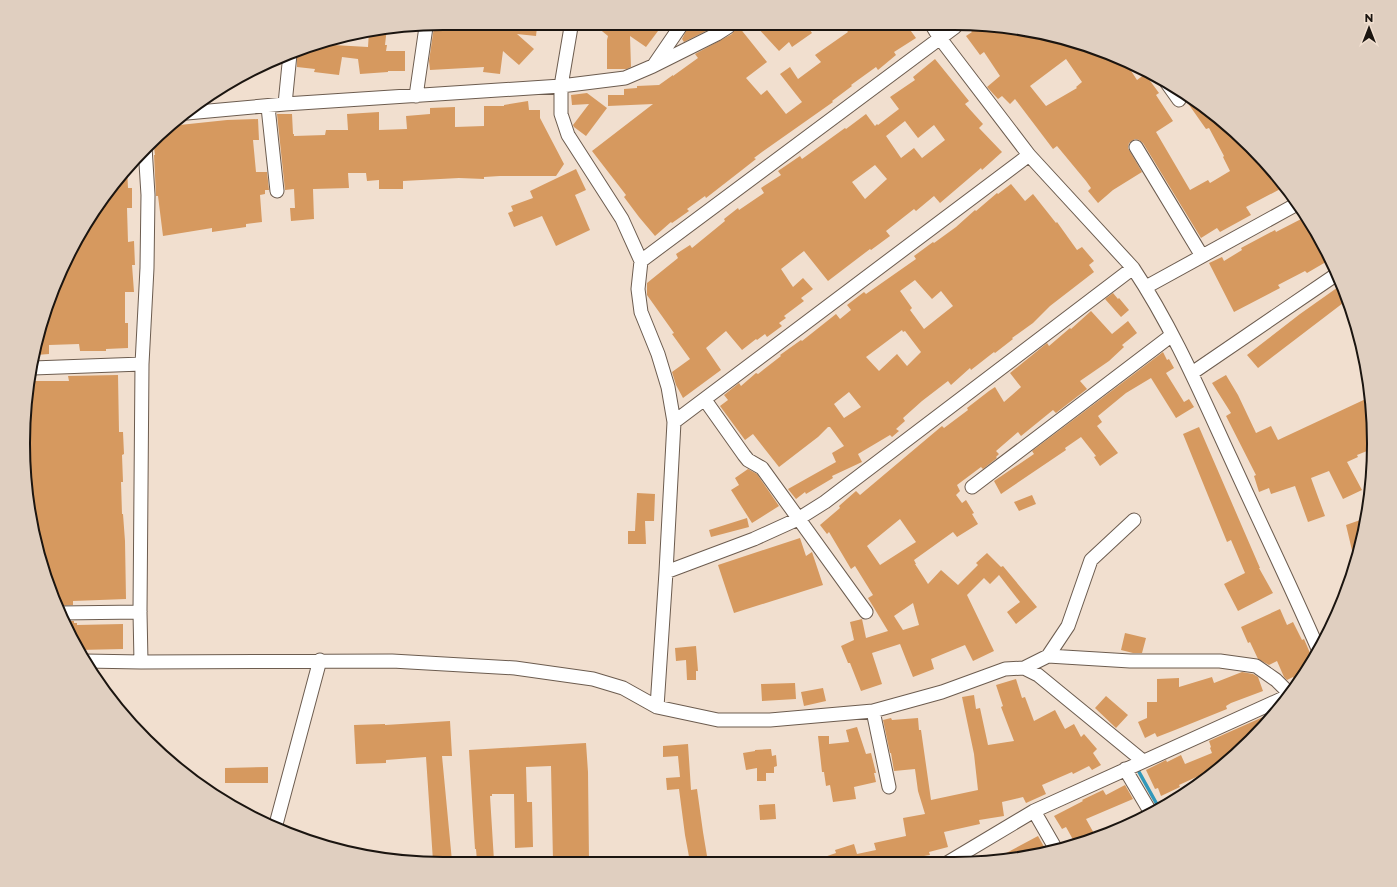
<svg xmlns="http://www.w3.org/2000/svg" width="1397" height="887" font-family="Montserrat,sans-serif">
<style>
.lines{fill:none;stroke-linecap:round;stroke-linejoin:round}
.stream{stroke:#3298ba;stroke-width:3.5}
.building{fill:#d6995f;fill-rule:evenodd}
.minor-casing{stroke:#6c5c4f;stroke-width:15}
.minor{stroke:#fff;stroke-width:13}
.rim{fill:none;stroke:#1b1510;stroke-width:2}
</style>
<rect width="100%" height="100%" fill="#f1dfcf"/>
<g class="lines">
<!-- stream -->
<path class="stream" d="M1139 772 1159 808"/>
</g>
<!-- building -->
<path class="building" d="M387 27 385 45H387L386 51H405V71H388V72L360 74 358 59 342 57 339 75 314 72 315 69 297 67V51L309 45 316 44 368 47 369 31Z
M434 27H537L536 36 517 34 534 49 519 65 503 51 500 74 483 72 484 67 430 70 429 61Z
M597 27H661L646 47 630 36 631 67 627 69H607V40L608 36Z
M688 27H714L684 42 682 39Z
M736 27H739L767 62 746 78 761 95 767 90 786 114 802 102 780 74 790 67 798 79 821 62 815 55 848 32 844 27H908L916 38 894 52 896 55 878 70 876 67 851 85 852 86 832 101 833 102 762 152 754 158 756 159 742 170 706 198 705 196 687 209 689 211 672 223 671 222 655 236 639 217 624 197 626 195 592 151 653 104 608 106V95H624V89L637 88V86L659 85 673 75V76L698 58 695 54 732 34Z
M757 27H808L812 33 792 47 789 42 779 51Z
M968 27H1009L1115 55 1124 60 1137 80 1145 74 1159 93 1156 95 1173 121 1156 132 1190 190 1208 180 1210 183 1230 171 1223 157 1224 156 1209 128 1206 129 1187 102 1185 94 1231 127 1286 186 1246 207 1251 215 1220 232 1217 228 1201 238 1143 143 1139 140 1135 139 1129 143 1128 148 1142 172 1113 190 1098 203 1088 191 1091 188 1086 181 1057 146 1053 149 1015 99 1010 104 1002 96 998 99 987 87 1000 76 984 52 980 55 966 36 972 32ZM1066 59 1082 82 1076 87 1077 88 1046 106 1030 86Z
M935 59 969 101 965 104 983 124 979 128 1002 152 982 170 981 168 940 203 934 196 916 211 914 209 886 231 890 236 871 250 870 249 828 281 804 251 781 269 793 287 803 278 813 289 801 298 804 301 784 316 786 318 779 323 782 326 767 337 765 334 757 340 756 339 742 350 726 331 706 348 721 370 683 398 676 385 672 372 690 359 672 334 674 333 647 295V283L678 258 676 254 690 245 692 248 725 221 724 219 738 208 739 210 764 193 761 188 781 175 778 171 800 156 802 159 845 128 846 129 866 114 875 126 877 124 878 125 899 109 890 97 915 80 913 77ZM905 121 918 138 934 125 945 140 922 158 914 148 901 158 886 136ZM875 165 887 179 865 199 852 182Z
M587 93 607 108 586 136 574 127 573 125 589 104 572 105 571 95Z
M528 101 529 110H540V118L564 164 556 176H500L484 177V179L459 178 403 181V189H379V180L367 181 366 173H348L349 188 313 189 314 219 291 221 290 208H295L294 189 285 190 277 114H292L293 134H294V136L325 135 326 130H348L347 114 379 112V130L407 129 406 116 430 114V108L455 107V127L484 126V106H504V105Z
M258 119 259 140H253L256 172H267L269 190H265V194L260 195 262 222 246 224V227L212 232V228L163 236 158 196H156L154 155H155L153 140 170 126 227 120Z
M127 168 128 188H132V208H127L128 242 134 241 135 265H132L134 292H125V323H128V348L106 349V351H80L79 344 49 345V354L36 355 45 308 73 247H80L79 233 110 187Z
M576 169 586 190 575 195 590 230 556 246 542 216 514 227 508 213 513 211 511 206 533 198 530 191Z
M1011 184 1025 201 1033 194 1056 223 1057 222 1077 250 1082 247 1094 261 1089 265 1094 272 1050 306 1033 323 1012 338 1013 339 995 353 994 352 971 370 970 368 951 385 948 381 922 401 903 418 905 421 896 429 899 431 892 437 890 435 858 454 862 462 832 476 833 478 806 494 805 492 796 499 788 489 836 462 832 453 844 446 830 427H828L818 437 779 467 753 434 745 440 720 406 728 400 724 395 739 383 741 386 756 373 758 374 781 356 780 355 801 340 802 341 836 314 840 319 851 310 847 305 864 292 866 294 916 259 914 256 933 242 934 243 956 227 975 210 976 211 997 193 998 194ZM915 280 932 299 941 291 953 306 924 329 910 310 912 308 900 291ZM902 330 903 332 905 331 921 352 907 366 897 354 879 371 866 357ZM849 392 861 407 844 418 834 404Z
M1305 217 1331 259 1307 273 1305 271 1278 285 1280 288 1234 312 1209 263 1222 257 1224 261 1242 250 1241 248 1275 230 1276 232Z
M1341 285 1347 300 1258 368 1247 355 1300 314Z
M1113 293 1118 299 1119 298 1129 310 1121 317 1105 299Z
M1091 311 1112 334 1128 321 1137 333 1122 345 1124 347 1109 361 1080 381 1087 389 1056 413 1053 410 1021 436 1018 432 996 451 999 454 996 457 997 458 983 469 981 467 957 485 960 491 956 495 962 503 966 500 974 513 972 514 978 524 957 537 953 532 914 560 916 564H915L928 584 941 570 958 585 978 565 976 563 987 553 1001 567 1003 566 1037 607 1016 624 1007 612 1020 602 999 575 990 584 984 578 967 595 994 651 973 661 965 645 931 659 934 669 913 677 900 644 872 653 882 684 861 691 850 663H848L841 646 854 640 850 622 862 619 866 638 888 631 868 598 873 595 855 566 851 569 829 532 827 534 820 525 840 508 839 506 856 491 860 495 942 426 944 428 968 410 967 408 989 391 995 387 1004 402 1021 387 1010 373 1047 343 1049 346 1070 328 1071 329ZM900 519 916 542 880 565 867 546ZM913 603 919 625 903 630 894 616Z
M1163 352 1167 360 1169 359 1174 368 1166 373 1184 402 1189 399 1194 407 1176 418 1151 378 1126 393 1098 416 1102 422 1097 426 1118 453 1108 460 1100 466 1094 457 1096 456 1081 437 1065 448 1066 450 1001 494 994 481 1034 454 1032 451Z
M118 375 119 432H123L124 454 122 455 123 482H121L122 514H123L125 541 126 599 73 601V605L56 606 37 552 28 493 25 435H28L27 402 31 381H69L68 376Z
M1226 375 1238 395 1256 433 1271 426 1278 440 1370 397 1373 416V429L1368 432 1372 443V449L1357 455 1358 457 1347 462 1362 490 1343 499 1329 471 1311 478 1325 516 1308 522 1295 486 1271 494 1269 488 1259 492 1254 476 1256 475 1226 416 1231 413 1212 383Z
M1199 427 1260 568H1259L1273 593 1238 611 1224 584 1245 573 1231 540 1227 542 1183 434Z
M748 469 757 474 779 506 752 523 731 490 739 485 735 478Z
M637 493 655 494 654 521H645L646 544H628V531H635Z
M1032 495 1036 504 1019 511 1014 502Z
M747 518 749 527 711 537 709 530Z
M1366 518 1363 528 1355 563 1346 525Z
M800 538 806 556 812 552 823 585 734 613 718 565Z
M1280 609 1287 625 1293 622 1302 640 1304 639 1313 660 1302 675 1294 679 1293 677 1287 680 1284 677 1277 661 1269 665 1258 659 1250 642 1248 643 1241 627Z
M64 621H74V623H77V625L123 624V649L79 650Z
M1125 633 1146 638 1142 653H1133L1121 650Z
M696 646 698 671H696V680H687L686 660 676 661 675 648Z
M1242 672 1253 674 1258 677 1263 691 1231 703 1226 706 1227 709 1175 730 1157 737 1155 733 1145 738 1138 722 1147 718V702H1157V679L1179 678V687L1212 677 1214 683Z
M1016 679 1022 698 1025 697 1034 721 1055 710 1065 729 1074 724 1081 737 1084 734 1097 749 1093 753 1101 765 1092 770 1089 766 1073 774 1072 772 1042 785 1046 794 1026 803 1023 797 1002 802 1004 816 979 820 980 824 944 832 948 847 929 852 930 855 918 857 919 863 814 862 813 861 836 853 835 850 854 844 857 854 876 850 874 843 906 836 903 818 925 814 918 791 915 769 894 771 891 753H890L883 720 891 718 892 720 918 718 919 730H921L931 800 978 790 974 754 962 697 974 695 976 709 980 708 988 745 1014 741 1001 707 1003 706 996 685Z
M795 683 796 699 762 701 761 684Z
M823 688 826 701 804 706 801 692Z
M1106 696 1128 715 1116 728 1095 708Z
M1263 717 1266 724 1213 774 1204 777 1203 774 1179 785 1180 787 1161 796 1158 788 1155 789 1146 770 1166 760 1167 762 1181 755 1185 764 1212 753 1210 748 1211 747 1209 741Z
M450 721 452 756H442L452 861H433L426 757 386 760V763L356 764 354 725 385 724V725Z
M857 727 866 754 871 753 876 773H874L876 782 854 787 856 799 833 802 830 785 826 786 824 772H822L818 736H829V744L849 742 846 730Z
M586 743 588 772 589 861H553L551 766 526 767 527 802H532L533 847 515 848 514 794H492V796H490L494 861H477L476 849H475L469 750Z
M688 744 691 790 697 789 703 832 708 862H690L685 835 679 789 667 790 666 778 680 777 678 756 663 757V746Z
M771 749 772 756 776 755 777 766 774 767V773H766V781H757V768L746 770 743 753 755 751V750Z
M268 767V783H225V768Z
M1125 785 1133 799 1086 819 1096 837 1076 845 1066 827 1062 829 1054 816 1083 801 1082 800 1103 790 1106 795Z
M775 804 776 819 760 820 759 805Z
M1038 836 1047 852 995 861V859Z"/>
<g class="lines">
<defs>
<path id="minor" d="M571 27 561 86V114L568 135 622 219 641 261 638 289 641 312 658 354 668 387 674 422 666 572 657 707
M933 27 939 37 1029 155 1133 268C1173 328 1201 394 1231 459 1260 523 1291 586 1319 651
M654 65 680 27
M1164 79 1179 100
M416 96 426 27
M285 104 290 54
M268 107 277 191
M187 113 285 104 561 86 625 78 653 66 717 34 728 27
M1136 147 1202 256
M641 261 955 27
M1146 287 1297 204
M33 368 142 364
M1192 373 1337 274
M705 400 744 455 748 460 762 468 866 612
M674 422 1029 155
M972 487 1172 335
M666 572 754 539 798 519 825 502 1133 268
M60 613 140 612
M1048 656 1068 626 1091 560 1134 520
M85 661 141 662 392 661 515 668 593 679 623 688 657 707 718 720H770L873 711 942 692 1005 669 1024 668 1038 675 1143 761
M141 662 140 612 142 364 147 268 148 195 145 147
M1024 668 1048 656 1130 661H1220L1256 666 1276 680 1289 693
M873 711 889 787
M1125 769 1151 813
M1034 811 1057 851
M275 828 320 660
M947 863 1034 811 1288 696"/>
</defs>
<!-- minor casing -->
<use href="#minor" class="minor-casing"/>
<!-- minor -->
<use href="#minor" class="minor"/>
</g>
<!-- crop -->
<path d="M0 0H1397V887H0ZM443 30H954A413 413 0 0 1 1367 443V444A413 413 0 0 1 954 857H443A413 413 0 0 1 30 444V443A413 413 0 0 1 443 30Z" fill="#e0cfc0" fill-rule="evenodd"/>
<path class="rim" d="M443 30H954A413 413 0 0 1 1367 443V444A413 413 0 0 1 954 857H443A413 413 0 0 1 30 444V443A413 413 0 0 1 443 30Z"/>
<!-- north arrow -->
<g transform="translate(1369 28)" stroke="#f1dfcf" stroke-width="3" paint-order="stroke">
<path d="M0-3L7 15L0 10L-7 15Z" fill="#1b1510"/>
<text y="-6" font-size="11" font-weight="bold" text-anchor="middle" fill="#1b1510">N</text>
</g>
</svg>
